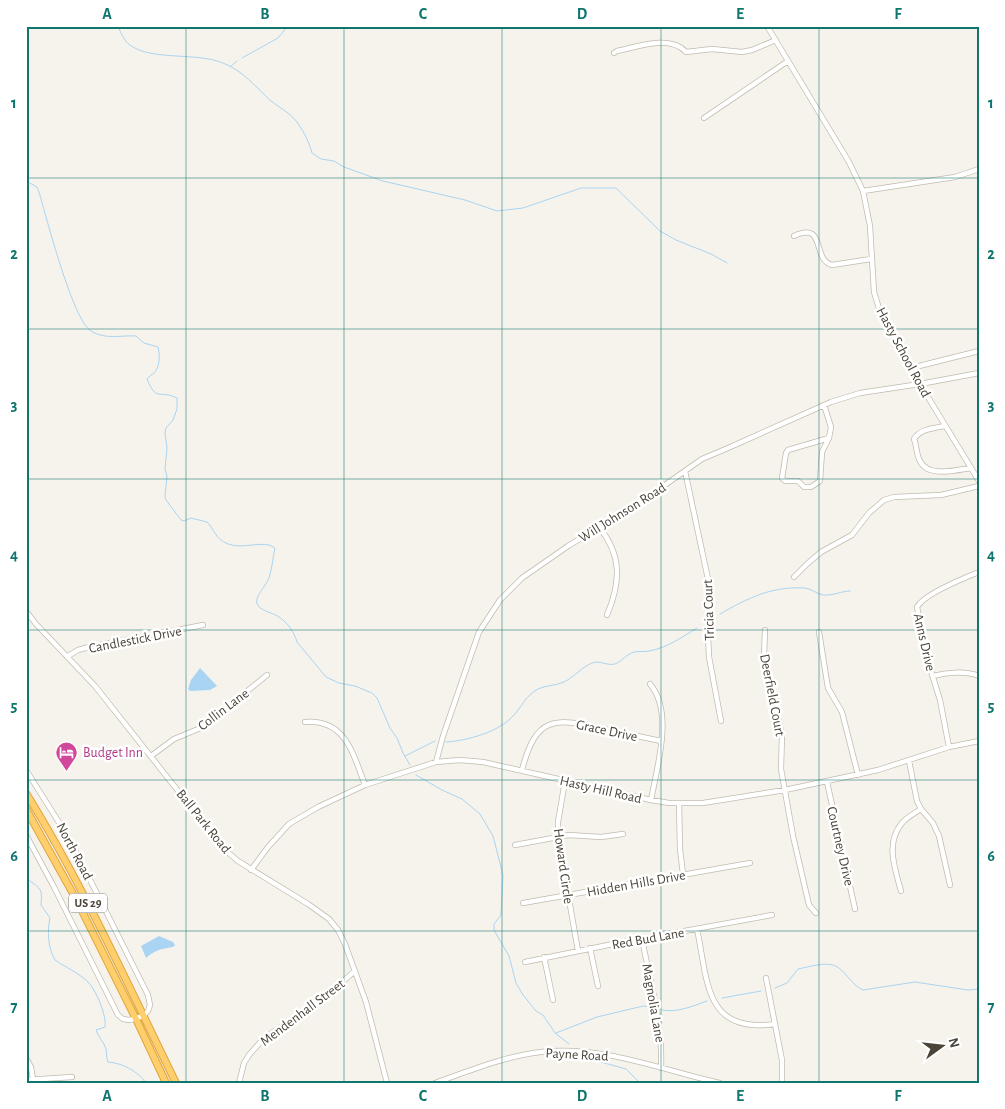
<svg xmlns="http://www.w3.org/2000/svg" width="1005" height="1109" font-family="'Alegreya Sans',sans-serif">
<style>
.water{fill:#a9d4f2}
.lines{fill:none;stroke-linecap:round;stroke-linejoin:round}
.stream{stroke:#a9d4f2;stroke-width:1}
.minor-casing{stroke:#c2bbae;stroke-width:6}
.highway-casing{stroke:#e0a43c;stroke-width:8}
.minor{stroke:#fff;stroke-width:4.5}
.highway{stroke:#ffcf6e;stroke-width:6}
.grid{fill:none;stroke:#0f766e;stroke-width:1;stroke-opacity:0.55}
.labels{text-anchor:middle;stroke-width:5;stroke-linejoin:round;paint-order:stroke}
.shield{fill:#fff;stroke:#817c74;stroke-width:1}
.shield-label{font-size:12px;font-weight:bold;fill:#4b4439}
.street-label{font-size:14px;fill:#4b4439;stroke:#fff}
.hotel-label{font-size:14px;fill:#b23c85;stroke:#fff;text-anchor:start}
.neatline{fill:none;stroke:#0f766e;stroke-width:2}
.grid-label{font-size:16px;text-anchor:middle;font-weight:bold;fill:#0f766e}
</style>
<rect width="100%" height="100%" fill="#f6f3ec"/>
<!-- water -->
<path class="water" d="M200 668 217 686 210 690 190 691 188 689 191 680Z
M159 936 173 942 175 945 173 947C161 949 155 950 146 958L141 946Z"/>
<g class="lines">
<!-- stream -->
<path class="stream" d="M42 26 51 28 64 26
M118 26C121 33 124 41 130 45 151 61 197 52 223 63 242 70 256 87 271 101 280 108 290 113 297 122 304 132 309 142 312 153L321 159 334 161 344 167 383 181 465 200 497 211 523 208 581 188H616L660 231 676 240 711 254 727 263
M242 58 278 38 288 26
M231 66 237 61
M26 181 37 187 39 192C46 216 73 321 91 331 105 340 121 335 136 336L144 343 158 347C160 355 160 367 154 373 152 375 149 376 147 379 157 403 159 389 177 398V409L173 420 166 428 165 433 167 448 165 469 167 476 165 496 166 500 181 520 184 521 191 518 207 522C215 530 214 538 228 544 243 550 265 539 275 548 273 557 272 569 269 578 266 585 259 592 257 599 254 610 272 612 279 617 288 623 294 632 297 642L326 677 339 683 355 686 372 693 377 698 390 728 397 738 403 753 410 765
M720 614C748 598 772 586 805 588 812 589 817 594 823 595 832 596 842 591 850 591
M446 742C466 741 499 732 513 716 522 707 525 696 538 689 546 685 555 686 564 682 574 677 582 667 592 663 600 660 607 666 615 664 622 661 627 654 634 652 639 651 644 652 649 651 667 648 682 637 697 628
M405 756 435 741
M416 775 442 790 462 799 480 814 493 836 503 875 501 915 494 924V930L509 956 516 983 523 995 536 1011 543 1015 555 1033 569 1044
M26 877C30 883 39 885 41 892 42 897 41 901 41 905L50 918C47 930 48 949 55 960 65 967 79 973 88 982 96 990 107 1016 105 1027L96 1030C98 1037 104 1042 106 1049 107 1054 106 1057 108 1062 122 1063 138 1071 146 1083
M775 988 787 983 798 969C809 967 829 960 839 968 848 975 852 985 863 990L915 982 968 990 979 989
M722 998 761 991
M662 1010C677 1013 693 1006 707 1001
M556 1033 597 1017 643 1006 650 1007
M575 1056 580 1059H590L626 1069 640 1083"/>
<defs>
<path id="minor" d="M767 26 849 162 863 191 870 226 874 292 881 315 920 384 979 481
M614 53 617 51C637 47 670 34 686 52L712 49 742 52 752 50 776 40
M704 118 788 61
M863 191 955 177 979 169
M794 236C827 221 811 259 832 265L871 259
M911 368 979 351
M824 405 831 427 829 438 822 452 820 481 811 487H804L798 481H785L782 478 786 453 788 450 829 438
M945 426C934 428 920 429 914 439 917 446 916 454 920 461 928 478 957 470 971 468
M685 471 708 579 710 598 708 635 709 657 721 721
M599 527C622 555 621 582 607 615
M794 577 807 564 821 552 852 535 869 513 884 500 894 497 941 495 979 486
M26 611 36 624 95 686 225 850 238 861 308 904 329 919 338 930 345 944 366 1002 387 1083
M765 630 764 657 782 735 781 769 793 836 809 905 816 913
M819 632 828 688 842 712 858 775
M68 656 78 650 89 647 203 625
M933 676C947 672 966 671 979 676
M650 684C674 712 657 767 651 800
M305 722C346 719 353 754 365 785
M949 747 940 700 926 655 917 607C924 594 964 578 979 572
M151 756 174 739 203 727 267 675
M909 761 917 801 921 809 933 823 939 836 950 885
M436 762 443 736 479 632 500 600 522 578 568 546 642 501 702 459 728 448 831 402 860 393 920 384 979 373
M26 770 70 840 148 995 150 1005 148 1011 143 1016 130 1020 123 1019 118 1015 54 887 26 835
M522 770C536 716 554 717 604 729 623 733 642 737 661 741
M565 781 558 822V836L578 951
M827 782 855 909
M679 803 680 849 683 874
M515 845 569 835 601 837 623 834
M251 870 268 847 289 824 318 807 365 785 436 762 460 760 483 762 651 800 669 803H703L785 790 878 770 949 747 979 741
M901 891C895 869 885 843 902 823 907 817 915 813 921 809
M523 903 750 863
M697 929C708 981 704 1034 775 1024
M642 939C650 981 663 1025 661 1068
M590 948 598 986
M544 957 553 1000
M525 962 618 943 772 915
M766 978 782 1060V1083
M26 1058 31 1067 33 1079
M26 1080 72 1077
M239 1083 244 1063 249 1055 264 1038 316 1004 355 971
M435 1083C469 1071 505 1056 541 1052 602 1045 662 1070 720 1083"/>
<path id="highway" d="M26 793C83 885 128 985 176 1083
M26 809 76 899 136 1019 166 1083"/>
</defs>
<!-- minor casing -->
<use href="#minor" class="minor-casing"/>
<!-- highway casing -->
<use href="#highway" class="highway-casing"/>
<!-- minor -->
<use href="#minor" class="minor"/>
<!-- highway -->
<use href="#highway" class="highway"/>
</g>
<!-- grid -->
<path class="grid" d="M186 26V1083M344 26V1083M502 26V1083M661 26V1083M819 26V1083M26 178H979M26 329H979M26 479H979M26 630H979M26 780H979M26 931H979"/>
<!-- icons -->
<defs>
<symbol id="hotel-pin" viewBox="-11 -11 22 30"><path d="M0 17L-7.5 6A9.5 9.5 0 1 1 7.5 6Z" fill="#d1479c" stroke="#fff"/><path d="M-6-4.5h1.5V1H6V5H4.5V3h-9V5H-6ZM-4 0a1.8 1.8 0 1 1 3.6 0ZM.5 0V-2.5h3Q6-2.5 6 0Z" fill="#fff"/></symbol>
</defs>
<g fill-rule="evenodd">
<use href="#hotel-pin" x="54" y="740" width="25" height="34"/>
</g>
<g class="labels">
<!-- shield labels -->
<rect class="shield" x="69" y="893.5" width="38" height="19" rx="4"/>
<g class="shield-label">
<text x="88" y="907">US 29</text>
</g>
<!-- street labels -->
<g class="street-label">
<text transform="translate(904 352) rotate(62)" y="5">Hasty School Road</text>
<text transform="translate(622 512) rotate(-32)" y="5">Will Johnson Road</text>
<text transform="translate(708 610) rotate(-92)" y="5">Tricia Court</text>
<text transform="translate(135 639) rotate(-11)" y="5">Candlestick Drive</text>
<text transform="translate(925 642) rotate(77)" y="5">Anns Drive</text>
<text transform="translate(773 695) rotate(79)" y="5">Deerfield Court</text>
<text transform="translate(223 709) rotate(-37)" y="5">Collin Lane</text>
<text transform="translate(607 730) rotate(12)" y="5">Grace Drive</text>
<text transform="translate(601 789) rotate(13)" y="5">Hasty Hill Road</text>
<text transform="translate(204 821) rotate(51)" y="5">Ball Park Road</text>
<text transform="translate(841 846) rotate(77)" y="5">Courtney Drive</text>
<text transform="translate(75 851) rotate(62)" y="5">North Road</text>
<text transform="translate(564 866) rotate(82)" y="5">Howard Circle</text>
<text transform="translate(636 883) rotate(-10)" y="5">Hidden Hills Drive</text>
<text transform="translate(648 938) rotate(-10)" y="5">Red Bud Lane</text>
<text transform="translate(654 1003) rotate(80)" y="5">Magnolia Lane</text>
<text transform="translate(302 1012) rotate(-37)" y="5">Mendenhall Street</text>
<text transform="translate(577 1054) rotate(3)" y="5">Payne Road</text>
</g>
<!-- hotel labels -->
<g class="hotel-label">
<text x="83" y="757">Budget Inn</text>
</g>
</g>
<!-- border -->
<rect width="1005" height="1109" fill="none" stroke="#ffffff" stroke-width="55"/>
<!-- north arrow -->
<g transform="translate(942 1046) rotate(75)" stroke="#ffffff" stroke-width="4" paint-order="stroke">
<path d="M0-4L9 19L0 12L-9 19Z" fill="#4b4439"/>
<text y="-8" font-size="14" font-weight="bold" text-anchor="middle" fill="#4b4439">N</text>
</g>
<rect x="28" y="28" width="950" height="1054" class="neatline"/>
<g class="grid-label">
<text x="107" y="19">A</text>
<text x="265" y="19">B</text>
<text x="423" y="19">C</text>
<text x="582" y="19">D</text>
<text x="740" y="19">E</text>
<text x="898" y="19">F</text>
<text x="14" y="108">1</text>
<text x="991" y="108">1</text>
<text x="14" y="259">2</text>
<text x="991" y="259">2</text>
<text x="14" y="410">3</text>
<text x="991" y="410">3</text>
<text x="14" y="560">4</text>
<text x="991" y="560">4</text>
<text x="14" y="711">5</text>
<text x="991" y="711">5</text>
<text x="14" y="861">6</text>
<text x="991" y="861">6</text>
<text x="14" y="1012">7</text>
<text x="991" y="1012">7</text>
<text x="107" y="1101">A</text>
<text x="265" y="1101">B</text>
<text x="423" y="1101">C</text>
<text x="582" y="1101">D</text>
<text x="740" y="1101">E</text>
<text x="898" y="1101">F</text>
</g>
</svg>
